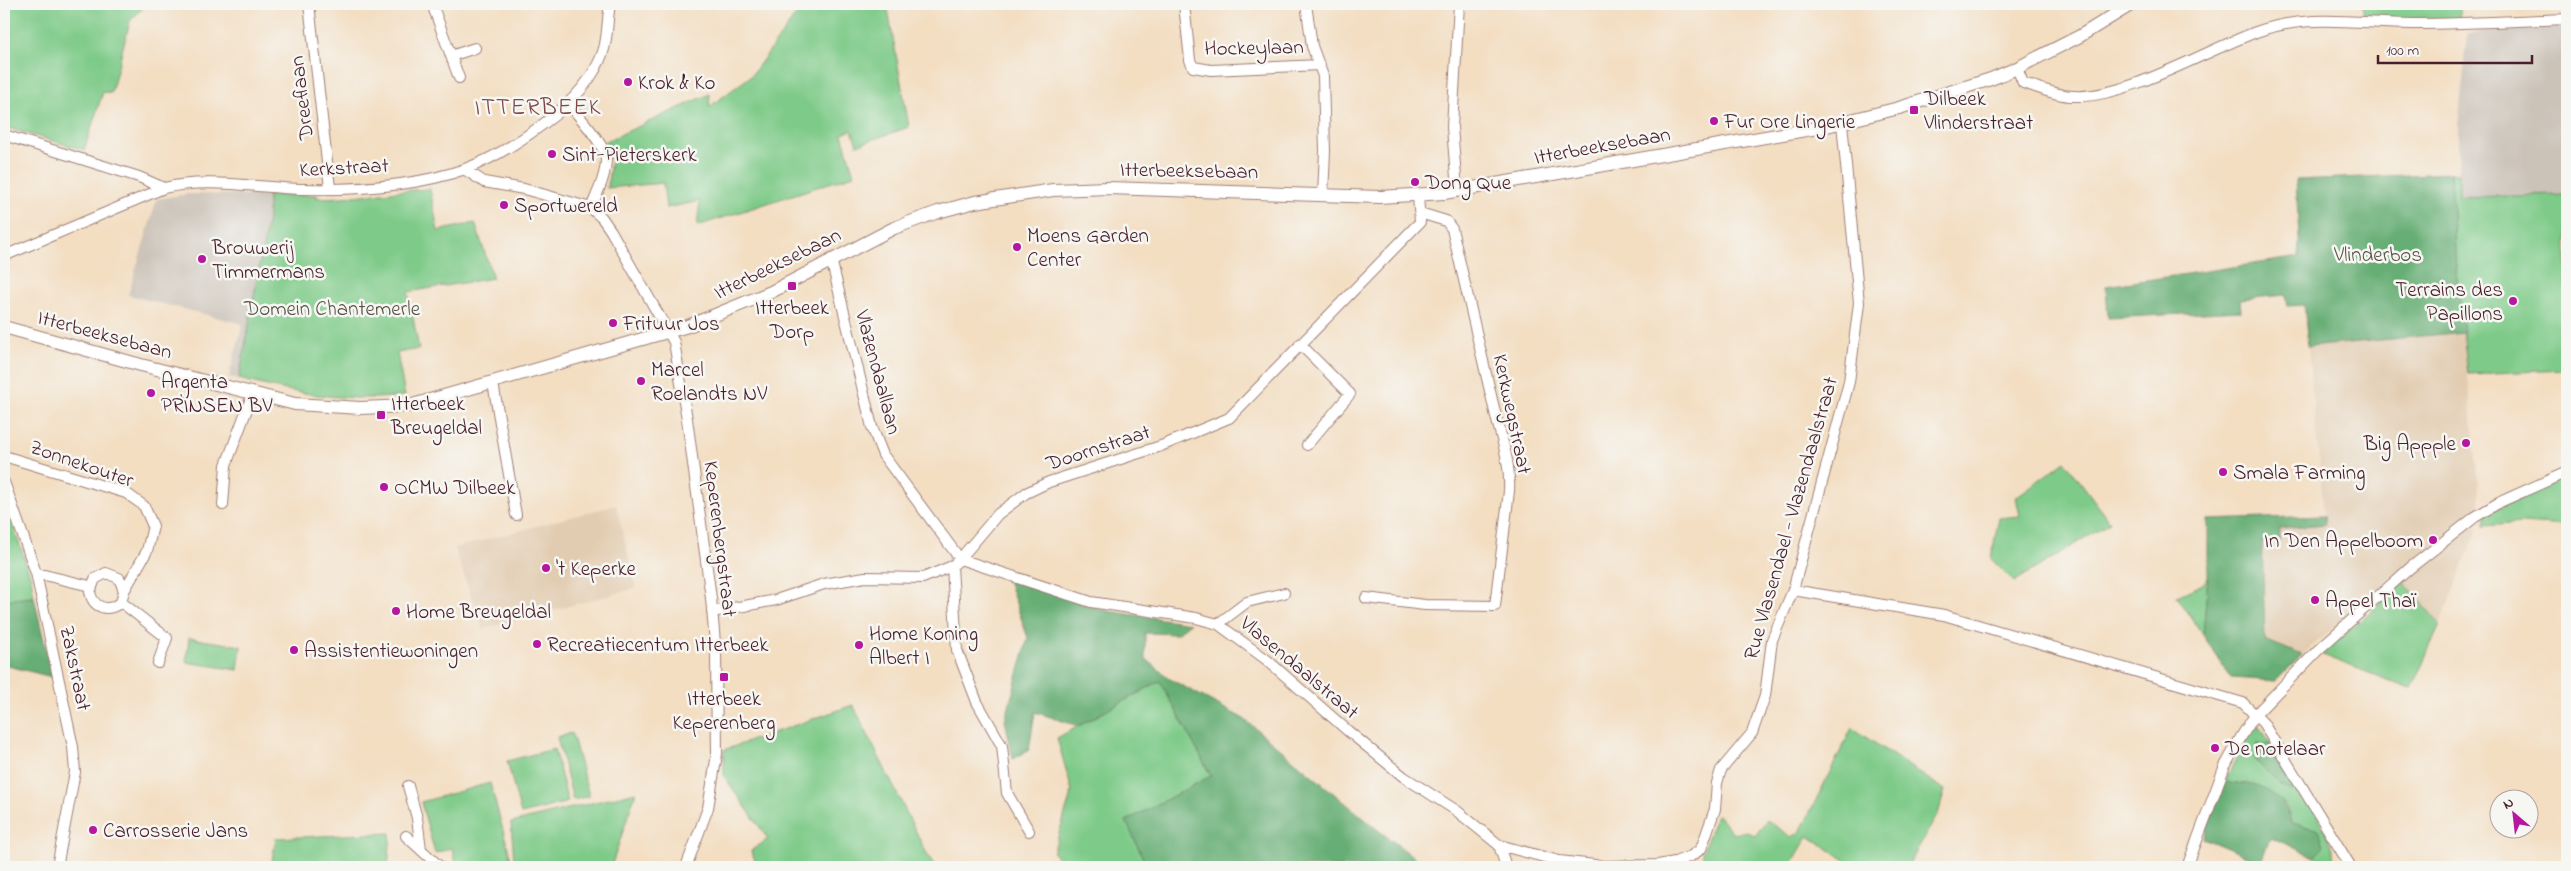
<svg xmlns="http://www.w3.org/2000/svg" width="2571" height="871" font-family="'Indie Flower',sans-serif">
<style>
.built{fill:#e2ccb1}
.industrial{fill:#cbc2b8}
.green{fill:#7eca88;stroke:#64745a}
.forest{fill:#66ae74;stroke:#586650}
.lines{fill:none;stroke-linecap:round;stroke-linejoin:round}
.minor-casing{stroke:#9e7e76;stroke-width:12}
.major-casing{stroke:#9e7e76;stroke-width:14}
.minor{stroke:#fff;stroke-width:10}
.major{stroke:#fff;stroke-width:12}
.poi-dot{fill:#b5179e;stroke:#f6f6f2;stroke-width:2}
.labels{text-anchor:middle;stroke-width:5;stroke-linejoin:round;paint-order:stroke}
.street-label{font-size:21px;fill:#4a1f2b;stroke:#f6f6f2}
.poi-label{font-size:21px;fill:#4a1f2b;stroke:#f6f6f2;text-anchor:start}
.park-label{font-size:21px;fill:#5a5247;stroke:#f6f6f2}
.quarter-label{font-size:24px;letter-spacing:1px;fill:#7e4948;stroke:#f6f6f2}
</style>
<rect width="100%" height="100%" fill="#f6f6f2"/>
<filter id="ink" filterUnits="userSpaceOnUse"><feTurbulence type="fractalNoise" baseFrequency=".02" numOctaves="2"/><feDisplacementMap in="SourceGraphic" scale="10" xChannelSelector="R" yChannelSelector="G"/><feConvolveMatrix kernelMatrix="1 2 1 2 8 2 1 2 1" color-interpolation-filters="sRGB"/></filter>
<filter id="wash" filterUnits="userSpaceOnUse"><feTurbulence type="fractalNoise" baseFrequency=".0096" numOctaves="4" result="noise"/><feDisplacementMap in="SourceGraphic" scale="20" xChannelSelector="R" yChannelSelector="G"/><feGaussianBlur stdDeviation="1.12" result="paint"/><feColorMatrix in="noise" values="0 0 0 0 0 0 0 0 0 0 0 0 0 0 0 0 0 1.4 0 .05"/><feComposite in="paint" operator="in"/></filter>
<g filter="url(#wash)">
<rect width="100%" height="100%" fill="#f3dec2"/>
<!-- built -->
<path class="built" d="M2464 332 2480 508 2472 515 2477 530 2440 624 2403 582 2394 575 2302 655 2265 641 2262 542 2279 541V528L2325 524 2308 347Z
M616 505 636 588 483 629 454 548Z"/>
<!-- industrial -->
<path class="industrial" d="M2567 27V195L2459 197 2458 125 2468 33Z
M188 194 268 195V218L239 379 229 377 243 324 128 295 157 199Z"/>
<!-- green -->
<path class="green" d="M4 4H147L130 21 111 93 103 92 84 150 4 127Z
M804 4H819L822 11 860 4H887L909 127 857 145 852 130 842 134 854 175 697 226 700 201 666 208 663 183 607 188 611 161 604 142 710 94 709 107 751 76Z
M2362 4H2461L2459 20H2404L2363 16Z
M2451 173H2459V197L2567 195V370L2468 374 2456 271Z
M430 189 438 231 475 223 493 278 408 292 419 349 397 353 405 396C345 402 296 394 239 379L268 219V195H317V198C355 198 392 190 430 189Z
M2065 461 2110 522 2014 582 1991 559 1999 518 2020 516 2016 497Z
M2567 476V526L2522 523 2484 526 2486 513Z
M4 499 31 578 34 597 4 600Z
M2208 577 2203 635 2177 596 2203 584Z
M2403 582 2440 624 2411 689 2322 655Z
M189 638 241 646 238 670 186 662Z
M1160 681 1211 776 1126 821 1147 867H1069L1053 853 1072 791 1057 738Z
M853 705 928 856 936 867H758L751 851 768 839 724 776V750Z
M2259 727 2272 744 2254 760 2268 771 2283 787 2295 781C2311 807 2334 834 2334 864L2314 856 2324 846 2319 830 2292 823 2286 806 2247 784 2234 785 2225 781 2249 732Z
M1852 728 1945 790 1938 814 1907 867H1856L1808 836 1790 867H1706L1702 853 1717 814 1734 834 1746 831 1755 836 1767 820 1791 837 1800 832Z
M572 733 589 796 573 800 557 737Z
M554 749 568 802 521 814 507 761Z
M490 783 511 859 479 867H457L452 848 435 853 421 802Z
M636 792 611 867H490L514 860 511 823Z
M391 833 388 867H271L276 838Z"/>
<!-- forest -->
<path class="forest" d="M2451 173 2456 271 2464 332 2308 347 2304 305 2288 306 2286 295 2240 299 2241 311 2108 318 2106 286 2300 257 2296 180Z
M2324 516 2325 524 2280 528 2279 541 2262 542 2265 640 2302 655 2276 681 2231 678 2203 635 2208 577V520Z
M1008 580 1107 611 1190 623 1177 634 1145 633V658L1170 679 1244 719 1378 830 1427 867H1147L1126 821 1211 776 1160 681 1078 726 1035 712 1029 750 1013 759 1005 720 1028 638Z
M34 597 52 677 4 665V600Z
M2258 743 2272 744 2295 781 2291 791C2276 784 2266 769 2254 759Z
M2225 781C2233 785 2238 783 2247 784 2271 787 2284 802 2292 823L2319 830 2324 846 2314 856 2270 837 2261 862 2203 838Z"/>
</g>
<g filter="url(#ink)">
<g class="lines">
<defs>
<path id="minor" d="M309 4 330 188
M432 4 459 78
M1184 4 1190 60 1193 67 1211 70 1320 65
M1306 4 1312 46 1323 76 1325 151 1323 195
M451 56 475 48
M2017 68 2023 83C2040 88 2057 96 2074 96 2126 99 2208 49 2259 31 2310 13 2360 24 2412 24 2464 24 2516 21 2567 19
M569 104C579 117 605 144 606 159 606 176 597 194 591 208
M4 135 139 177 164 188
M464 169 484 182 524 189 591 208 602 218 611 231 674 342 687 419 711 598 716 654 717 754 708 808 686 867
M1457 190 1452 127 1459 4
M4 256 164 188C206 177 259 188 303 189 354 190 417 186 465 169 493 159 522 140 546 122 570 104 593 81 603 52 608 38 607 19 610 4
M831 259 872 427 883 455 960 559 1091 602 1196 618 1218 624 1267 660 1348 731 1404 777 1457 811 1499 845 1559 861 1604 866 1658 865 1675 862 1691 856 1701 849 1715 809 1717 783 1721 770 1752 733 1765 696 1772 640 1793 590 1849 382 1859 303 1842 123
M1300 344 1350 394 1307 445
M493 383 516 515
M4 456 126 493 144 506 153 526 147 551 124 591 121 602C108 613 93 608 90 592L95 579 106 573 119 578 124 591
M4 482 36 573 73 747 75 772 57 867
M223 505 226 465 253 393
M952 566 957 650 977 702 1002 746 1007 793 1029 831
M36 573 90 586
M1793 590 1944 615 2243 703 2263 723 2351 867
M1366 598 1425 605 1495 606 1509 491C1511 461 1500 436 1494 408 1480 349 1466 289 1452 229L1446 221 1420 213
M121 602 167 638 158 663
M712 612 776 600 824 584 865 577 923 578 952 566 960 559 998 514 1026 493 1049 482 1161 446 1229 418 1420 222 1418 196
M1218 624 1247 602 1284 593
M408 786 417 818 421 849
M406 836 440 867
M1499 845 1506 867
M2187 867 2224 768 2241 737 2255 715 2320 648 2410 568 2475 517 2500 502 2567 472"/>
<path id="major" d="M4 327 141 365 295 404 360 408 409 406 688 326 771 292 894 228 938 212 975 202 1053 190 1108 188 1380 197 1444 193 1823 127 1899 108 1991 79 2017 68 2080 36 2132 4"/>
</defs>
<!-- minor casing -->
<use href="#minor" class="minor-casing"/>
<!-- major casing -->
<use href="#major" class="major-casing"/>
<!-- minor -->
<use href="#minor" class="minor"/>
<!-- major -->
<use href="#major" class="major"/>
</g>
</g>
<!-- markers -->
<g class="poi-dot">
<circle cx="628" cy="82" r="5"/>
<rect x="1909" y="105" width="10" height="10" rx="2.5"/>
<circle cx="1714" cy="121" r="5"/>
<circle cx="552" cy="154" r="5"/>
<circle cx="1415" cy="182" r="5"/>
<circle cx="504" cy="205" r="5"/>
<circle cx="1017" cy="247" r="5"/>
<circle cx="202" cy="259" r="5"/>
<rect x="787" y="281" width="10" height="10" rx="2.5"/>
<circle cx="2513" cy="301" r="5"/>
<circle cx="613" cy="323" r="5"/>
<circle cx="641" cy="381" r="5"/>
<circle cx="151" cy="393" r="5"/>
<rect x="376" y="410" width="10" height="10" rx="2.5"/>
<circle cx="2466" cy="443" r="5"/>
<circle cx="2223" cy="472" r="5"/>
<circle cx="384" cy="487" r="5"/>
<circle cx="2433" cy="540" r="5"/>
<circle cx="546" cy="568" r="5"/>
<circle cx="2315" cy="600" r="5"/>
<circle cx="396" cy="611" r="5"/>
<circle cx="537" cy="644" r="5"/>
<circle cx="859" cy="645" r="5"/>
<circle cx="294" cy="650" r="5"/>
<rect x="719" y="672" width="10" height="10" rx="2.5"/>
<circle cx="2215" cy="748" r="5"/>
<circle cx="93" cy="830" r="5"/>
</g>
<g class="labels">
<!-- street labels -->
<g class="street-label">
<text transform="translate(1254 47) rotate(-1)" y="7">Hockeylaan</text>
<text transform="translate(301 98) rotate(-97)" y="7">Dreeflaan</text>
<text transform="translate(1602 145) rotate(-10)" y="7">Itterbeeksebaan</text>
<text transform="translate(344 167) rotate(-3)" y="7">Kerkstraat</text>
<text transform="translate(1189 170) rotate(1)" y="7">Itterbeeksebaan</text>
<text transform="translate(777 263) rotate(-26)" y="7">Itterbeeksebaan</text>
<text transform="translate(105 334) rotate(15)" y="7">Itterbeeksebaan</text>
<text transform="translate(879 372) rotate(75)" y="7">Vlazendaallaan</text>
<text transform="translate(1513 414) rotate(78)" y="7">Kerkwegstraat</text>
<text transform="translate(1098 447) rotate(-18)" y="7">Doornstraat</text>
<text transform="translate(82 463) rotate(19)" y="7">Zonnekouter</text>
<text transform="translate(1790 518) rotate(-74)" y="7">Rue Vlasendael - Vlazendaalstraat</text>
<text transform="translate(721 539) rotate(83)" y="7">Keperenbergstraat</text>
<text transform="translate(1300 667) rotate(40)" y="7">Vlasendaalstraat</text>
<text transform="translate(76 668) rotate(78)" y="7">Zakstraat</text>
</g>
<!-- poi labels -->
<g class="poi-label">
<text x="638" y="89">Krok &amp; Ko</text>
<text x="1924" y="105">Dilbeek<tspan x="1924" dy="24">Vlinderstraat</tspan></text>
<text x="1724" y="128">Fur Ore Lingerie</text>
<text x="562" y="161">Sint-Pieterskerk</text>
<text x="1425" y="189">Dong Que</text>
<text x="514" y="212">Sportwereld</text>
<text x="1027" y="242">Moens Garden<tspan x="1027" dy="24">Center</tspan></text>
<text x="212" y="254">Brouwerij<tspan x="212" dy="24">Timmermans</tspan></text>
<text x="2503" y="296" text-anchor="end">Terrains des<tspan x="2503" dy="24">Papillons</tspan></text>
<text x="792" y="314" text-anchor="middle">Itterbeek<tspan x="792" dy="24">Dorp</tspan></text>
<text x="623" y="330">Frituur Jos</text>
<text x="651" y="376">Marcel<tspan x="651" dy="24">Roelandts NV</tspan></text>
<text x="161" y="388">Argenta<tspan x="161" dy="24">PRINSEN BV</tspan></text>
<text x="391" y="410">Itterbeek<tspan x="391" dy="24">Breugeldal</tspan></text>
<text x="2456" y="450" text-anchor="end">Big Appple</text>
<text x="2233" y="479">Smala Farming</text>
<text x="394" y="494">OCMW Dilbeek</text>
<text x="2423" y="547" text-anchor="end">In Den Appelboom</text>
<text x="556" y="575">'t Keperke</text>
<text x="2325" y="607">Appel Thaï</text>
<text x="406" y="618">Home Breugeldal</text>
<text x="869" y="640">Home Koning<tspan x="869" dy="24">Albert I</tspan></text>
<text x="547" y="651">Recreatiecentum Itterbeek</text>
<text x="304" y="657">Assistentiewoningen</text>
<text x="724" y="705" text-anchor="middle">Itterbeek<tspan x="724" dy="24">Keperenberg</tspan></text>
<text x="2225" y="755">De notelaar</text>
<text x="103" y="837">Carrosserie Jans</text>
</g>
<!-- park labels -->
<g class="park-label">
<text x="2378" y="261">Vlinderbos</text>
<text x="332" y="315">Domein Chantemerle</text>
</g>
<!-- quarter labels -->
<g class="quarter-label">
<text x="538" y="114">ITTERBEEK</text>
</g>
</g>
<!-- margin -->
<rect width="2571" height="871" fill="none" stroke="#f6f6f2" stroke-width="20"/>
<!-- north arrow -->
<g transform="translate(2514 814) rotate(332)"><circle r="24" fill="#f6f6f2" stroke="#b1a0a2"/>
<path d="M0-4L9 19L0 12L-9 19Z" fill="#b5179e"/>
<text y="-8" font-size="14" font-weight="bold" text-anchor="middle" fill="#4a1f2b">N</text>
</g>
<!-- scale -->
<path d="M2378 55v8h154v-8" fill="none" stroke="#4a1f2b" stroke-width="2.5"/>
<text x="2386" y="55" font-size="15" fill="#4a1f2b" stroke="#f6f6f2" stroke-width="4" paint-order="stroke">100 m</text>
</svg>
